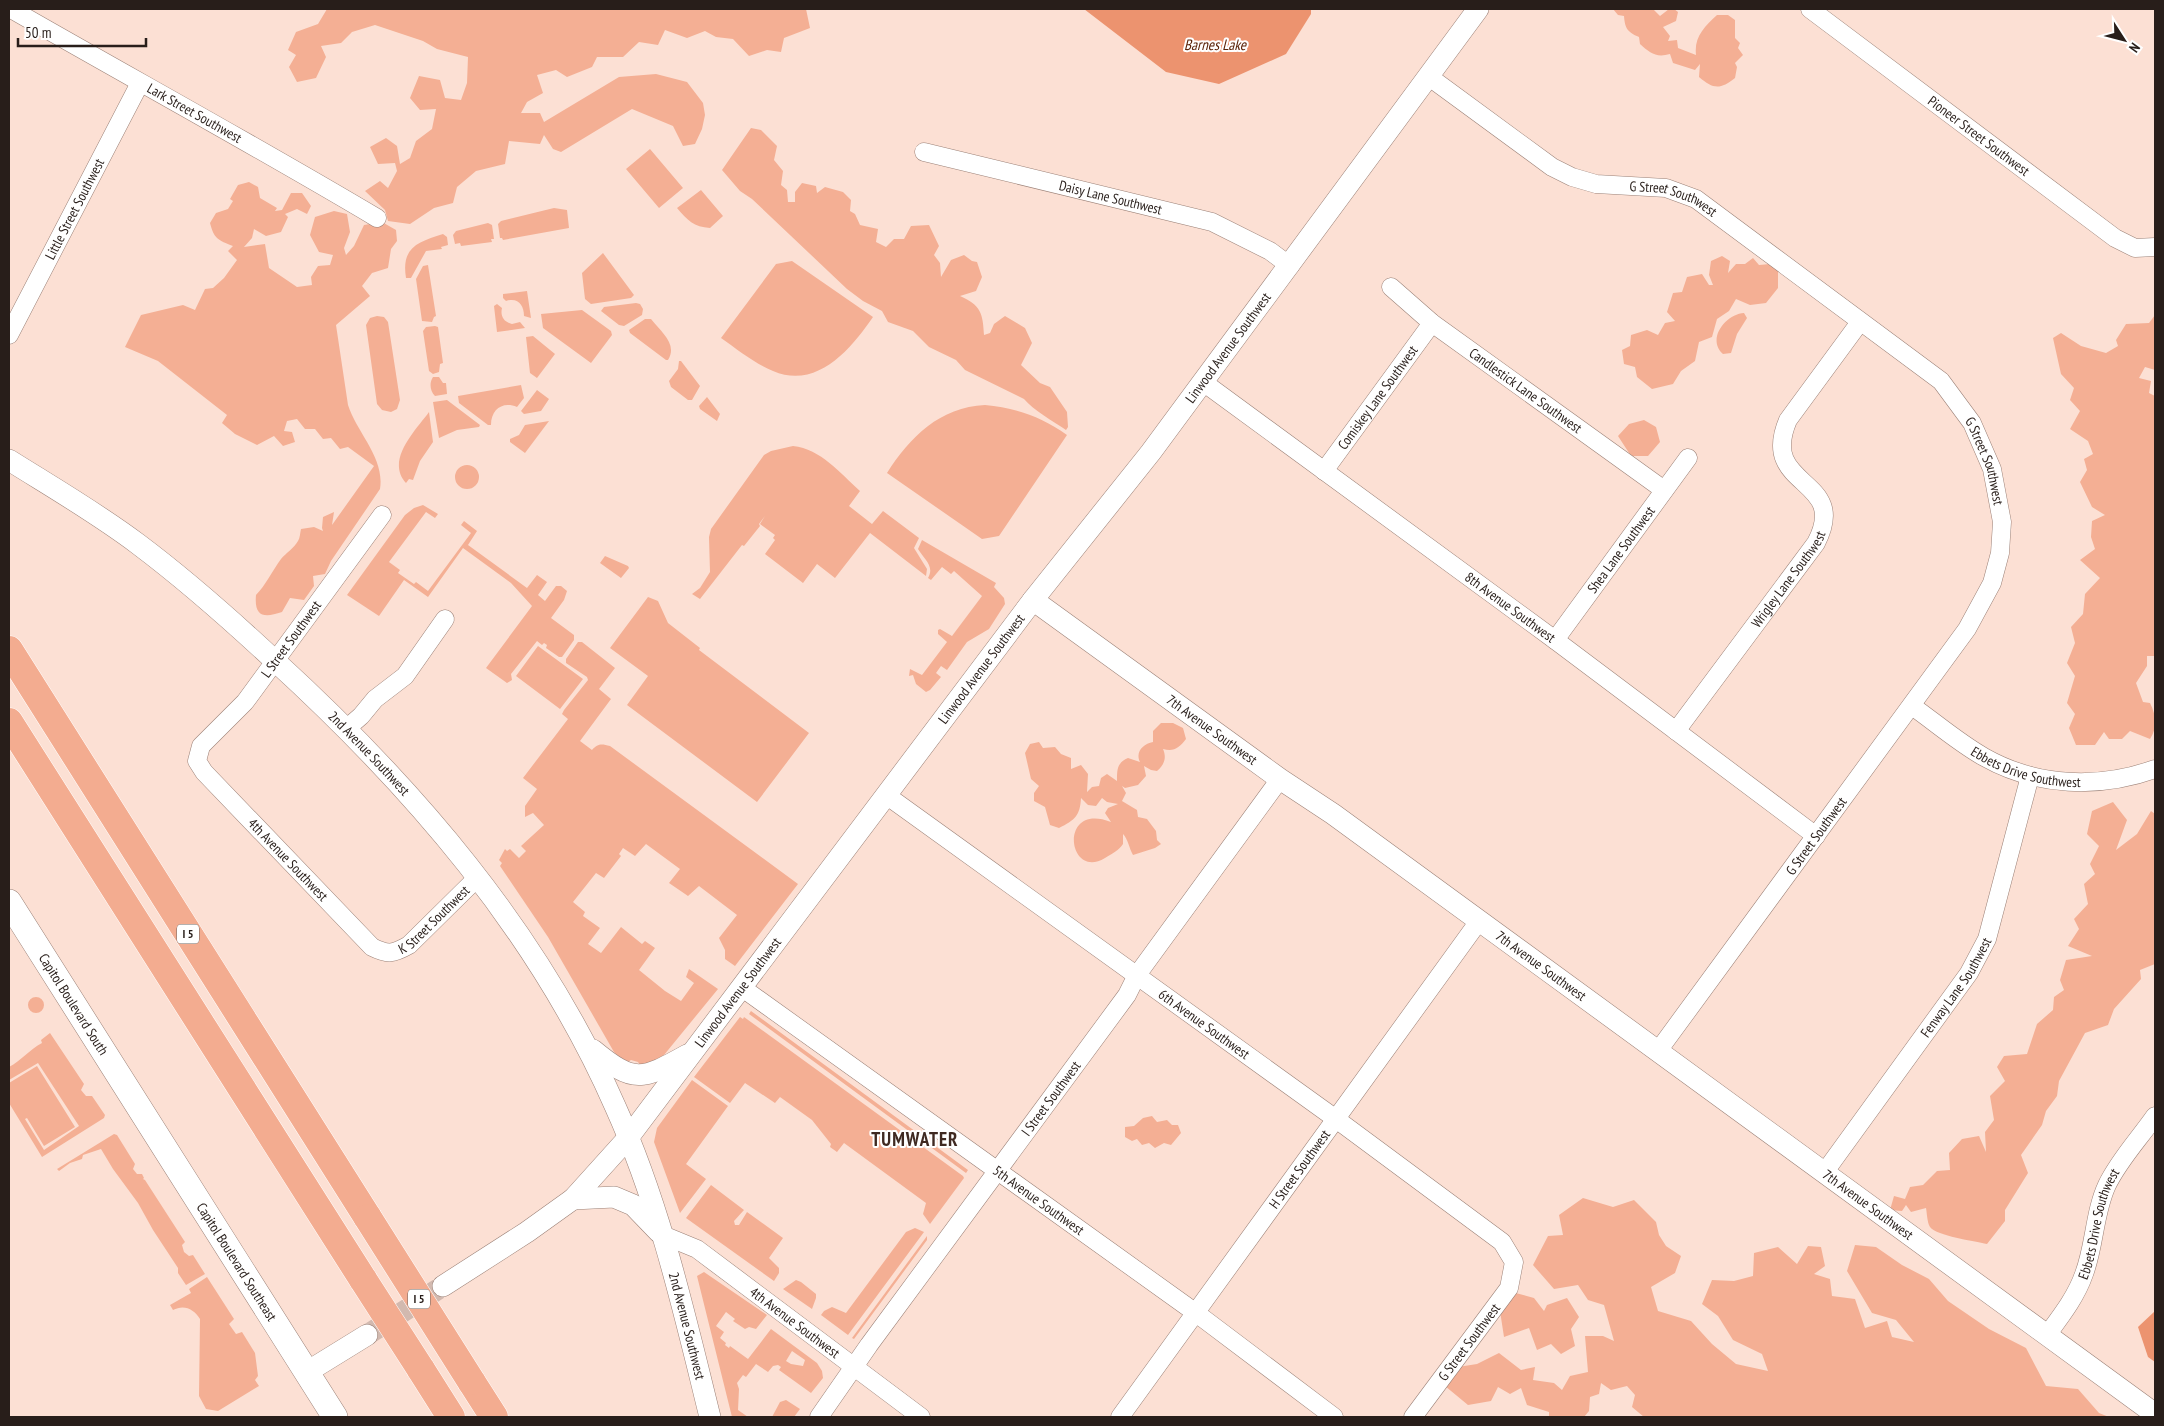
<svg xmlns="http://www.w3.org/2000/svg" width="2164" height="1426" font-family="'PT Sans Narrow',sans-serif">
<style>
.green{fill:#f4af94;fill-rule:evenodd}
.water{fill:#ec936f}
.lines{fill:none;stroke-linecap:round;stroke-linejoin:round}
.tertiary-tunnel{stroke:#d2b9af;stroke-width:21;stroke-dasharray:21 11;stroke-linecap:butt}
.minor-casing{stroke:#9b8177;stroke-width:19}
.tertiary-casing{stroke:#9b8177;stroke-width:22}
.secondary-casing{stroke:#9b8177;stroke-width:26}
.motorway-casing{stroke:#fff;stroke-width:29}
.minor{stroke:#fff;stroke-width:18}
.tertiary{stroke:#fff;stroke-width:21}
.secondary{stroke:#fff;stroke-width:25}
.motorway{stroke:#f3ac90;stroke-width:28}
.motorway-bridge-casing{stroke:#fff;stroke-width:29;stroke-linecap:butt}
.motorway-bridge{stroke:#f3ac90;stroke-width:28}
.labels{text-anchor:middle;stroke-width:4;stroke-linejoin:round;paint-order:stroke}
.shield{fill:#fff;stroke:#68625f;stroke-width:1}
.shield-label{font-size:12px;font-weight:bold;fill:#281e1a}
.street-label{font-size:14px;fill:#281e1a;stroke:#fff}
.water-label{font-size:15px;font-style:italic;fill:#5b2309;stroke:#fff}
.district-label{font-size:19px;font-weight:bold;letter-spacing:1px;fill:#3f2921;stroke:#fff}
</style>
<rect width="100%" height="100%" fill="#fce0d4"/>
<!-- green -->
<path class="green" d="M327 9H806L810 28 784 38 781 52 767 50 749 56 733 39 716 37 705 31 687 38 665 30 658 45 639 42 623 57H597L592 67 567 77 556 70 537 75 543 93 527 102 521 113H540L544 122 619 77 656 74 687 82 703 103 705 115 702 129 695 144 683 146 673 126 632 109 561 152 553 149 544 135 540 144 509 141 505 164 476 171 457 187 453 203 434 208 410 224 388 221 385 210 365 191 380 181 388 188 397 171 395 163 378 164 370 147 386 138 397 146 400 164 410 158 416 141 432 129 436 109 420 110 410 98 419 76 440 80 445 98 461 100 467 83 468 57 437 49 423 41 375 25 352 32 341 43 321 46 326 57 316 78 297 82 289 67 296 55 288 50 296 32 318 24Z
M1613 9H1653L1660 16 1669 9H1674L1678 12 1676 21 1663 27 1670 36 1668 41 1677 40 1678 48 1696 55C1694 37 1704 27 1717 15H1728L1735 20V38L1740 43 1738 48 1743 55 1735 63 1737 67 1735 78C1720 90 1713 89 1699 77L1700 64 1695 70 1673 63 1670 54C1656 58 1650 53 1640 44L1639 37C1627 32 1625 28 1624 16L1618 15Z
M751 128 761 130 777 146 774 160 783 171 781 185 787 190 788 202H795V192L802 183 816 186 817 193 825 187 843 192 851 200 850 211 855 214 860 225 878 229 876 242 886 247 894 239H904L911 226 929 225 939 246 934 255 940 263 941 277 951 260 964 255 972 261 977 262 982 277 976 291 960 296C981 305 983 314 984 335L990 333 994 324 1005 316 1025 328 1032 343 1021 365 1040 383 1050 387 1067 412 1068 427 1066 430C1053 421 1033 410 1024 399L965 370 956 360 929 347 913 331 888 322 882 311 863 301 847 289 752 199 740 191 722 170Z
M650 149 683 188 659 208 626 169Z
M249 182 258 187 260 198 277 208 275 211 282 210 291 193H302L311 206 307 214 297 209 285 214 288 217 281 232 266 236 254 229 252 238 244 247 265 244 269 268 297 287 312 285 311 277 318 266 330 265 333 255 319 252 310 235 315 217 334 211 347 214 350 232 344 248 346 255 354 246 364 225 382 222 396 230 397 241 391 249 388 268 372 273 362 286 370 296 336 325 348 405C357 433 385 458 380 489L331 561 325 574 313 576 314 586 304 600 290 598 282 612C264 618 254 617 256 595 265 586 273 570 281 559 286 553 294 548 298 541 300 538 300 533 301 529L314 527 323 531 322 528 323 517 334 512 332 525 374 466 348 447 340 449 331 438 323 439 315 429H305L297 419 287 421 284 431 292 432 295 442 283 446 274 436 257 445 235 434 222 423 227 415 158 361 125 347 141 315 183 305 195 310 205 289 213 288 224 278 237 260 228 251 233 246C218 240 214 239 210 223L216 213 228 209 233 201 230 199 238 185Z
M701 190 723 216 710 228C694 227 687 220 677 208Z
M554 208 567 210 569 228 503 240 502 238H500L498 224 501 221Z
M488 223 492 225 494 239H491L492 242 461 246 460 243 455 244 453 235 456 231Z
M443 234 447 237 448 245 441 247 442 249 426 251 411 278H406C401 247 418 242 443 234Z
M603 253 634 295 631 298 591 304 585 299 582 273Z
M1722 256 1730 261 1728 273 1736 264H1745L1753 258 1759 265 1770 264 1778 271V288L1766 303 1750 305 1736 299 1729 311 1717 319 1712 337 1699 342 1695 361 1681 371 1673 384 1652 389 1637 377 1635 367 1624 364 1622 350 1630 346 1631 335 1647 330 1658 335 1665 323 1675 321 1667 312 1673 293 1682 292 1687 277 1702 274 1709 285H1713L1709 275 1711 261Z
M792 261 873 317C851 349 817 390 773 371 754 363 738 350 721 338L776 264Z
M428 265 436 316 434 317 432 322 422 321 416 279 423 266Z
M527 291 531 318 524 316C524 305 518 297 506 301L503 298V294Z
M636 303 640 304 643 309 642 315 624 326 619 325 601 311 604 307Z
M497 304 502 308C500 316 504 322 512 324L520 322 525 328 497 332 494 306Z
M582 310 611 331 612 335 591 363 543 328 541 314Z
M1744 313 1747 318 1737 334 1731 353 1723 354C1706 339 1726 314 1744 313Z
M2155 315V370L2145 367 2139 378 2151 381 2149 393 2155 396V656H2147V666L2136 683 2143 702 2150 703C2156 715 2158 727 2150 739L2130 731 2122 739H2109L2104 732 2095 745H2076L2069 728 2075 714 2067 703 2075 676 2067 663 2075 643 2071 627 2083 614 2085 594 2100 578 2080 560 2095 549 2091 537 2092 521 2105 515 2092 507 2080 482 2087 470 2084 459 2093 454 2088 441 2070 429 2080 411 2070 400 2074 388 2061 374 2053 338 2061 333 2081 346 2106 353 2118 346 2116 340 2126 324 2149 323Z
M377 316 384 317 388 322 400 400 397 409 391 412 382 410 377 404 366 325 370 318Z
M645 319H651C661 332 678 344 668 360H666L630 333 629 330Z
M435 326 438 327 443 363 440 364 439 372 433 374 429 371 423 331 426 327Z
M533 336 555 354 537 378 530 373 526 337Z
M679 361H681L700 386 692 400H688L671 387 669 381 678 369Z
M433 377H439L443 383H446L447 394 435 396C430 391 429 383 433 377Z
M521 385 524 398 517 407C503 401 491 409 491 425H488L459 403 458 396Z
M537 390 549 399 541 411 524 414 521 411Z
M707 397 720 414 717 421 700 409 699 406Z
M447 400 480 425 479 427 457 430 439 438 433 402Z
M985 405C1016 408 1042 417 1067 435L999 536 982 539 887 473C910 437 940 407 985 405Z
M429 412 433 442 420 461 413 480 409 479 406 483C385 460 416 430 429 412Z
M1644 420 1656 427 1660 442 1648 456H1631L1618 436 1629 424Z
M549 421 525 453 510 442V439L519 435 525 425Z
M793 446C821 449 840 473 860 491L849 506 872 524 883 511 919 538 914 548 927 569 926 576 870 533 835 578 817 564 803 583 765 554 775 540 773 538 775 535 760 524 765 516 759 524 760 526 744 546 742 545 700 599 692 594 700 588 710 572 709 537 711 529 764 455 771 451Z
M455 477a12 12 0 1 1 24 0a12 12 0 1 1-24 0Z
M423 505 438 514 435 518 426 512 389 562 400 570 398 573 414 584 416 582 428 591 471 533 461 525 464 521 477 531 468 545 527 588 537 575 547 582 538 595 545 601 556 586H561L567 591 564 600 551 618 574 635V640L562 657H559L546 648 547 645 544 643 542 645 537 641 511 674 512 680 507 683 486 668 532 606 511 583 463 548 428 597 404 580 379 616 347 595 405 515 414 508Z
M922 540 996 583 994 587 1004 598 1005 604 989 629 967 642 947 670 941 666 936 673 941 677 930 690 926 692 916 684 913 675 909 676 910 669 922 675 947 642 938 634V630L940 629 952 636 982 596 954 571 951 574 942 567 931 580 928 578C935 566 924 559 918 549Z
M605 556 628 566 629 568 621 578 600 563Z
M648 597 658 601 668 623 700 648 699 650 809 733 757 802 627 705 648 676 610 648Z
M578 642H582L615 668 599 689 611 699 580 741 592 750C598 743 602 744 610 746L798 884 735 966 725 959V950L719 938 737 915 699 886 688 896 669 883 680 869 646 844 635 856 623 848 619 854 621 856 604 878 596 873 573 902 585 912 583 916 600 928 588 944 601 953 621 927 642 944 645 941 655 948 639 970 665 991 681 1001 694 983 686 977 689 969 718 989 664 1055 655 1062 640 1065 638 1062 631 1060 628 1062 620 1058 614 1052 548 937 500 866 502 863 499 860 505 849 507 851 510 849 519 858 526 851 521 846 544 825 533 813 525 817V806L537 789 523 778 568 719 562 714 564 710 588 680 587 677 566 663V659Z
M538 646 583 679 560 709 516 676Z
M1161 723H1173L1183 728 1186 739C1179 748 1174 752 1163 749 1167 758 1164 765 1157 771L1151 770 1144 766 1146 776 1138 785 1125 788 1122 786 1126 793 1122 801 1137 810 1138 817 1147 819 1156 831 1157 840 1161 844 1155 848 1133 855C1129 848 1128 839 1123 834V844C1118 851 1113 853 1105 858 1067 881 1058 801 1111 822L1105 813 1108 808 1118 804 1107 802 1102 798 1096 806 1088 805 1081 798C1080 816 1075 820 1059 828L1050 825 1045 807 1034 801V793L1039 786 1031 779 1025 753 1030 744 1039 742 1043 748 1055 747 1061 754 1071 758V769L1081 765 1088 774 1087 792 1092 787 1099 786 1101 778 1107 774 1117 781C1117 769 1117 763 1128 758L1140 762C1135 752 1143 744 1153 742V731Z
M2113 802 2127 820 2116 850 2137 834 2151 811 2155 814V964L2140 970 2141 979 2114 1009 2108 1025 2085 1033 2059 1081 2057 1096 2046 1111 2042 1125 2021 1155 2028 1173 2005 1210V1221L1987 1244C1974 1241 1937 1236 1930 1227 1927 1222 1927 1213 1926 1208L1911 1212 1906 1205 1902 1211 1890 1210 1894 1196 1905 1199 1910 1187 1923 1185 1937 1171 1950 1170 1949 1153 1962 1139 1979 1136 1986 1152 1985 1132 1994 1120 1990 1096 2005 1081 1997 1067 2004 1056 2027 1054 2037 1024 2053 1010 2054 997 2064 990 2060 980 2066 960 2092 956 2068 946 2079 929 2074 919 2088 904 2084 884 2095 874 2090 864 2099 846 2087 834 2092 811Z
M28 1005a8 8 0 1 1 16 0a8 8 0 1 1-16 0Z
M751 1011 968 1170 966 1173 749 1014Z
M740 1017 743 1019 744 1017 963 1176 964 1178 930 1224 923 1214 926 1203 844 1143 837 1152 830 1147 831 1144 812 1120 780 1097 775 1103 745 1083 730 1103 694 1077Z
M50 1033 84 1084 81 1090 86 1096H92L105 1115 104 1118 42 1157 9 1103V1083L37 1066 75 1127 44 1146 27 1118 25 1119 44 1150 79 1126 38 1063 9 1080V1067C21 1061 30 1049 42 1043L41 1040Z
M692 1080 728 1106 686 1164 706 1179 680 1213 654 1142 657 1128Z
M1152 1116 1157 1122 1167 1120 1172 1125H1178L1181 1133 1171 1145 1164 1143 1155 1148 1149 1143 1142 1145 1137 1139 1132 1141 1125 1137V1127L1134 1126 1143 1118Z
M114 1134 117 1135 135 1164 133 1169 137 1174H142L144 1178 143 1179 145 1180 185 1242 182 1245 184 1252 189 1256 193 1255 205 1274 186 1285 178 1273V1268L153 1230 138 1203 113 1169 101 1149 83 1155 82 1159 70 1163 59 1171 57 1169Z
M711 1185 744 1210 734 1221 735 1225H739L747 1212 783 1238 769 1258 779 1268V1273L774 1281 686 1218Z
M1583 1198 1613 1207 1634 1200 1656 1222 1659 1235 1666 1246 1681 1256 1675 1273 1651 1287 1658 1311 1691 1321 1712 1344 1736 1364 1768 1371 1762 1354 1733 1340 1718 1316 1702 1304 1712 1280 1734 1281 1753 1276 1754 1253 1778 1247 1797 1264 1808 1246 1821 1247 1825 1266 1814 1274 1830 1279 1832 1296 1855 1299 1865 1328 1887 1321 1892 1337 1914 1342 1896 1320 1872 1313 1847 1271 1855 1245 1876 1247 1902 1265 1929 1279 1948 1301 1989 1329 2026 1348 2046 1386 2078 1389 2099 1413 2109 1417H1644L1632 1407 1635 1395 1627 1386 1611 1390 1601 1383 1599 1394 1590 1397 1589 1411 1584 1417H1549V1412L1527 1405 1521 1388 1510 1394 1498 1387 1491 1401 1468 1405 1445 1386 1458 1367 1477 1364 1499 1353 1521 1370 1535 1367 1533 1380 1554 1383 1562 1390 1570 1376 1588 1372 1585 1336H1603L1614 1341 1604 1305 1588 1300 1578 1285 1554 1289 1533 1265 1548 1236 1563 1235 1559 1215Z
M915 1228 924 1232 848 1335 821 1315 824 1311 832 1307 846 1313 906 1232Z
M927 1236V1240L854 1339 852 1338Z
M704 1272 767 1315 756 1329 749 1327 745 1329 733 1321 735 1319 726 1312 716 1326 724 1332 720 1338 726 1343 725 1345 729 1348 730 1346 748 1359 771 1329 817 1363 822 1371 823 1378 811 1393 779 1370 781 1367 778 1365 773 1366 768 1372 756 1364 746 1377 743 1375 737 1383 739 1389 738 1410 748 1417H732L697 1276ZM792 1351 805 1360 803 1366 791 1364 786 1361Z
M207 1277 234 1319 229 1324 236 1334 242 1332 255 1353 258 1376 255 1380 259 1386 218 1411 206 1409 199 1396 200 1319C194 1309 184 1304 173 1310L170 1305 191 1293 189 1289Z
M796 1280 801 1282 816 1294V1298L812 1309 783 1289Z
M1512 1292 1534 1298 1544 1311 1547 1305 1567 1298 1579 1317 1571 1329 1575 1346 1561 1354 1551 1344 1537 1350 1529 1328 1504 1337 1500 1311Z
M786 1400 800 1409 794 1417H772L780 1402Z"/>
<!-- water -->
<path class="water" d="M1084 9H1311V14L1286 54 1219 84 1166 72Z
M2155 1311V1362L2148 1357 2138 1327Z"/>
<g class="lines">
<!-- tertiary-tunnel -->
<path class="tertiary-tunnel" d="M367 1335 443 1286"/>
<defs>
<g id="minor">
<path id="s1" d="M11 9C133 79 256 146 377 218"/>
<path id="s2" d="M1810 9 2115 238 2135 248 2155 247"/>
<path id="s3" d="M1428 76 1552 167 1572 177 1596 184 1666 188 1696 199 1941 381 1972 423 1992 469 2002 522 2000 553 1992 583 1967 629 1658 1051"/>
<path id="s4" d="M924 152 1212 222 1270 251 1290 266"/>
<path id="s5" d="M1391 287 1432 323 1664 490"/>
<path id="s6" d="M9 335 140 83"/>
<path id="s7" d="M1203 382 1555 640 1816 836"/>
<path id="s8" d="M1324 471 1432 323"/>
<path id="s9" d="M382 515 245 702 201 746 197 761 204 772 372 947C388 955 393 954 409 945L478 877"/>
<path id="s10" d="M1555 640 1688 458"/>
<path id="s11" d="M1912 706C1936 723 1959 743 1984 757 2037 787 2099 789 2155 769"/>
<path d="M346 729 361 716 375 699 405 676 445 619"/>
<path id="s12" d="M1676 731 1816 543C1851 476 1758 490 1788 420L1860 322"/>
<path id="s13" d="M886 795 1336 1119 1502 1242 1514 1262 1509 1288 1413 1417"/>
<path id="s14" d="M741 987 1196 1313 1334 1417"/>
<path id="s15" d="M1824 1173 1969 973 1987 939 2030 776"/>
<path id="s16" d="M663 1235 697 1249 921 1417"/>
<path id="s17" d="M2047 1335C2061 1316 2076 1297 2084 1274 2095 1245 2094 1213 2107 1185 2119 1160 2139 1139 2155 1116"/>
<path id="s18" d="M819 1417 869 1345 1127 995 1137 975 1280 779"/>
<path id="s19" d="M1120 1417 1479 921"/>
</g>
<g id="tertiary">
<path id="s20" d="M9 460C52 487 97 513 138 544 186 580 230 619 274 660 413 787 538 931 615 1106 660 1205 684 1312 710 1417"/>
<path id="s21" d="M1033 600 1280 779 1333 814 2155 1414"/>
<path d="M593 1050C634 1084 642 1080 687 1055"/>
<path d="M573 1199 614 1197 633 1205 659 1232"/>
<path id="s22" d="M443 1286 527 1232 573 1199 628 1138 1033 600 1151 452 1478 9"/>
<path d="M307 1372 367 1335"/>
</g>
<g id="secondary">
<path id="s23" d="M9 902 335 1417"/>
</g>
<path id="motorway" d="M9 650 368 1218
M9 722 364 1281
M420 1368 451 1417
M471 1381 494 1417"/>
</defs>
<!-- minor casing -->
<use href="#minor" class="minor-casing"/>
<!-- tertiary casing -->
<use href="#tertiary" class="tertiary-casing"/>
<!-- secondary casing -->
<use href="#secondary" class="secondary-casing"/>
<!-- motorway casing -->
<use href="#motorway" class="motorway-casing"/>
<!-- minor -->
<use href="#minor" class="minor"/>
<!-- tertiary -->
<use href="#tertiary" class="tertiary"/>
<!-- secondary -->
<use href="#secondary" class="secondary"/>
<!-- motorway -->
<use href="#motorway" class="motorway"/>
<defs>
<path id="motorway-bridge" d="M368 1218 471 1381
M364 1281 420 1368"/>
</defs>
<!-- motorway-bridge casing -->
<use href="#motorway-bridge" class="motorway-bridge-casing"/>
<!-- motorway-bridge -->
<use href="#motorway-bridge" class="motorway-bridge"/>
</g>
<g class="labels">
<!-- shield labels -->
<g class="shield">
<rect x="177" y="924.5" width="22" height="19" rx="4"/>
<rect x="408" y="1289.5" width="22" height="19" rx="4"/>
</g>
<g class="shield-label">
<text x="188" y="938">I 5</text>
<text x="419" y="1303">I 5</text>
</g>
<!-- street labels -->
<g class="street-label">
<text dy="5" stroke="none"><textPath href="#s1" startOffset="211">Lark Street Southwest</textPath></text>
<text dy="5" stroke="none"><textPath href="#s2" startOffset="211">Pioneer Street Southwest</textPath></text>
<text dy="5" stroke="none"><textPath href="#s4" startOffset="192">Daisy Lane Southwest</textPath></text>
<text dy="5" stroke="none"><textPath href="#s3" startOffset="281">G Street Southwest</textPath></text>
<text dy="5" stroke="none"><textPath href="#s6" startOffset="142">Little Street Southwest</textPath></text>
<text dy="5" stroke="none"><textPath href="#s22" startOffset="1231">Linwood Avenue Southwest</textPath></text>
<text dy="5" stroke="none"><textPath href="#s5" startOffset="170">Candlestick Lane Southwest</textPath></text>
<text dy="5" stroke="none"><textPath href="#s8" startOffset="91">Comiskey Lane Southwest</textPath></text>
<text dy="5" stroke="none"><textPath href="#s3" startOffset="701">G Street Southwest</textPath></text>
<text dy="5" stroke="none"><textPath href="#s10" startOffset="112">Shea Lane Southwest</textPath></text>
<text dy="5" stroke="none"><textPath href="#s12" startOffset="189">Wrigley Lane Southwest</textPath></text>
<text dy="5" stroke="none"><textPath href="#s7" startOffset="381">8th Avenue Southwest</textPath></text>
<text transform="translate(291 639) rotate(-54)" y="5">L Street Southwest</text>
<text dy="5" stroke="none"><textPath href="#s22" startOffset="826">Linwood Avenue Southwest</textPath></text>
<text dy="5" stroke="none"><textPath href="#s21" startOffset="221">7th Avenue Southwest</textPath></text>
<text dy="5" stroke="none"><textPath href="#s20" startOffset="466">2nd Avenue Southwest</textPath></text>
<text dy="5" stroke="none"><textPath href="#s11" startOffset="132">Ebbets Drive Southwest</textPath></text>
<text transform="translate(1816 836) rotate(-54)" y="5">G Street Southwest</text>
<text dy="5" stroke="none"><textPath href="#s9" startOffset="444">4th Avenue Southwest</textPath></text>
<text dy="5" stroke="none"><textPath href="#s9" startOffset="640">K Street Southwest</textPath></text>
<text dy="5" stroke="none"><textPath href="#s21" startOffset="626">7th Avenue Southwest</textPath></text>
<text dy="5" stroke="none"><textPath href="#s15" startOffset="228">Fenway Lane Southwest</textPath></text>
<text dy="5" stroke="none"><textPath href="#s22" startOffset="421">Linwood Avenue Southwest</textPath></text>
<text dy="5" stroke="none"><textPath href="#s23" startOffset="121">Capitol Boulevard South</textPath></text>
<text dy="5" stroke="none"><textPath href="#s13" startOffset="392">6th Avenue Southwest</textPath></text>
<text dy="5" stroke="none"><textPath href="#s18" startOffset="394">I Street Southwest</textPath></text>
<text dy="5" stroke="none"><textPath href="#s19" startOffset="306">H Street Southwest</textPath></text>
<text dy="5" stroke="none"><textPath href="#s14" startOffset="366">5th Avenue Southwest</textPath></text>
<text dy="5" stroke="none"><textPath href="#s21" startOffset="1031">7th Avenue Southwest</textPath></text>
<text dy="5" stroke="none"><textPath href="#s17" startOffset="124">Ebbets Drive Southwest</textPath></text>
<text dy="5" stroke="none"><textPath href="#s23" startOffset="426">Capitol Boulevard Southeast</textPath></text>
<text dy="5" stroke="none"><textPath href="#s16" startOffset="159">4th Avenue Southwest</textPath></text>
<text dy="5" stroke="none"><textPath href="#s20" startOffset="1130">2nd Avenue Southwest</textPath></text>
<text transform="translate(1469 1342) rotate(-53)" y="5">G Street Southwest</text>
</g>
<!-- water labels -->
<g class="water-label">
<text x="1215" y="50">Barnes Lake</text>
</g>
<!-- district labels -->
<g class="district-label">
<text x="915" y="1146">TUMWATER</text>
</g>
</g>
<!-- border -->
<rect width="2164" height="1426" fill="none" stroke="#281e1a" stroke-width="20"/>
<!-- north arrow -->
<g transform="translate(2124 40) rotate(126)" stroke="#ffffff" stroke-width="4" paint-order="stroke">
<path d="M0-4L9 19L0 12L-9 19Z" fill="#281e1a"/>
<text y="-8" font-size="14" font-weight="bold" text-anchor="middle" fill="#281e1a">N</text>
</g>
<!-- scale -->
<path d="M18 38v8h128v-8" fill="none" stroke="#281e1a" stroke-width="2.5"/>
<text x="25" y="38" font-size="15" fill="#281e1a" stroke="#ffffff" stroke-width="4" paint-order="stroke">50 m</text>
</svg>
